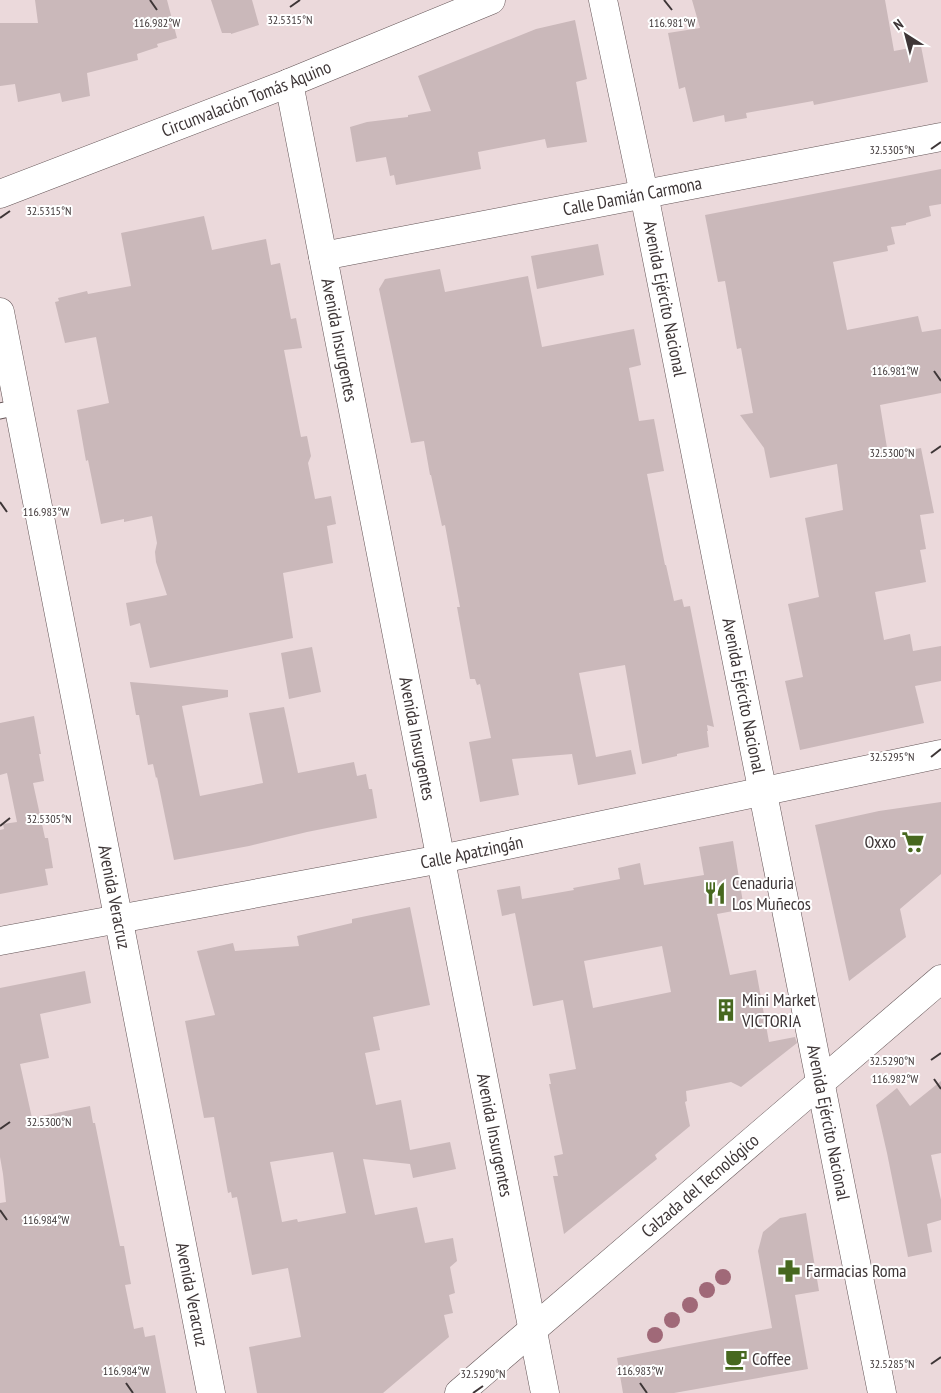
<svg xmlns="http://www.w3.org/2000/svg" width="941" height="1393" font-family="'PT Sans Narrow',sans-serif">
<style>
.building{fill:#cab8ba;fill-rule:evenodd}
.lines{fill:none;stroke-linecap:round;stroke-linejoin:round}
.lane-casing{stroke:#635456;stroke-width:17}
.street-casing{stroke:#635456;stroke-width:29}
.primary-casing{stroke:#635456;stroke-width:29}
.lane{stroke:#fff;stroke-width:15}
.street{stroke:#fff;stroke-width:28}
.primary{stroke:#fff;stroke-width:28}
.tree{fill:#a06978}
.ticks{fill:none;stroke:#3e3637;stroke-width:2}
.labels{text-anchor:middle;stroke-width:4;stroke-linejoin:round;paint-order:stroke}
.street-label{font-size:18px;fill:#3e3637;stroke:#fff}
.poi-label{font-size:18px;fill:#3e3637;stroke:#fff;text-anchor:start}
.ticks-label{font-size:12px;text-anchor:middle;fill:#3e3637;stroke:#fff;stroke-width:4;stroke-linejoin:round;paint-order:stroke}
</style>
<rect width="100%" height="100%" fill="#ebd9db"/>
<!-- building -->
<path class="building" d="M35 0H167L177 38 157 44 158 47 137 54 138 60 87 73 90 96 62 102 60 93 18 102 15 84 0 86V23H38Z
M211 0H252L259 25 231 34V33H222Z
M692 0H885L894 51 921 46 928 82 814 105 813 101 746 113 747 118 725 122 724 115 693 122 685 87 679 89 668 33 700 28Z
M575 20 587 79 576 82 587 142 547 148 545 139 478 152 481 169 396 185 394 175 390 176 386 157 356 162 350 127 367 122 408 117V115L431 111 418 76 536 29Z
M941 169V204L929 206 931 216 906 223V225L891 227 895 244 887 246 888 251 833 262 847 330 918 316 922 332 941 329V393L880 405 888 454 921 448 934 513 920 515 926 549 920 550 926 582 875 592 884 640 910 634 913 651 941 646V681L915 686 924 723 800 750 785 681 803 677 788 604 819 597 805 518 843 510 837 464 770 478 764 448 740 415 753 413 741 348 737 349 725 281 718 282 705 215Z
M204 216 212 250 266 239 271 265 280 263 291 319 296 318 302 348 284 350 301 437 307 436 311 456 308 463 315 499 331 496 336 524 327 526 333 563 283 573 293 638 150 668 140 623 130 626 126 603 167 595 156 562 155 552 157 543 152 516 124 522V519L101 524 88 460 86 461 77 410 109 403 96 337 65 343 55 302 59 301 58 298 87 291 88 294 131 286 121 233Z
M598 244 604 275 537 289 531 256Z
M440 269 445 292 528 276 542 347 634 329 641 365 629 368 639 421 654 419 664 471 647 474 665 565H666L674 601 682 599 684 607 690 606 714 727 707 725 708 731H707L709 747 677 754V756L642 764 625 665 579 673 596 757 631 750 636 774 578 785 572 754 512 759 519 795 480 802 469 742 491 738 480 684 477 685 475 679H470L457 607H460L445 525 442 526 431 475H430L424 441 411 443 379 289 385 279Z
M312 647 321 692 289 699 281 653Z
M130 682 228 690V697L182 706 200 796 263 783 249 713 284 707 298 773 354 762 357 776 366 774 369 789H372L377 818 307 832 249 846 174 860 157 777 156 778 153 764 148 765 139 715H136Z
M34 716 41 754H39L44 781 33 783 45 838H48L53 868 45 869 48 885 0 894V830L4 829 3 824 17 822 7 773 0 775V723Z
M941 802V874L900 909 906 937 849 981 815 825 879 811Z
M733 841 744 909 717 914 730 975 756 970 769 1042 795 1037 797 1043 741 1087 731 1082 686 1091 687 1101 685 1102 690 1126 655 1155 657 1159 564 1234 553 1176H558L554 1156 563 1154 549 1084H551L549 1074 576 1069 563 1000 533 1006 515 913 502 916 497 890 520 886 522 899 574 890 573 888 620 879 618 868 640 863 644 885 704 875 699 847ZM662 946 671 992 593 1008 584 961Z
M410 907 430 1005 373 1017 380 1050 365 1053 376 1105 401 1100 410 1150 450 1142 456 1169 413 1178 410 1164 363 1159 375 1215 417 1207 425 1243 453 1238 457 1261 450 1267 455 1293 449 1295 453 1313 444 1315 449 1337 383 1393H257L249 1347 301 1337 288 1268 252 1275 237 1197 232 1198 231 1192 228 1193 214 1117 204 1118 185 1021 215 1015 197 951 233 943 235 951 299 946 297 936 352 923V919ZM333 1152 346 1213 298 1222 297 1219 282 1222 270 1162Z
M85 971 91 1003 40 1014 49 1058 20 1064 32 1118 90 1106 93 1123H95L120 1246H124L131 1284 125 1285 134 1329 143 1327 145 1337 155 1335 166 1393H0V1203L6 1202 3 1174 0 1157V988Z
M941 1081V1153L931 1155 941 1200V1220L927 1224 932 1252 908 1257 887 1153 876 1105 897 1088 910 1106Z
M806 1213 819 1291 795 1295 808 1369 674 1393H623L617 1358 772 1328 758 1251 763 1232 780 1218Z"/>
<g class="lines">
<defs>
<path id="lane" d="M0 411 19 407"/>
<g id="street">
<path id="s1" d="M603 0 644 194 882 1393"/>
<path id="s2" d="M289 83 545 1393"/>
<path id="s3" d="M0 194 289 83 491 0"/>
<path id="s4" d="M323 256 941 137"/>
<path id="s5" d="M0 312 211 1393"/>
<path id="s6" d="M0 941 441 859 941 754"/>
</g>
<g id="primary">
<path id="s7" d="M459 1393 941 979"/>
</g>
</defs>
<!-- lane casing -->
<use href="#lane" class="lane-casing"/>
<!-- street casing -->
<use href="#street" class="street-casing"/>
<!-- primary casing -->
<use href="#primary" class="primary-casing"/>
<!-- lane -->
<use href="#lane" class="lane"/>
<!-- street -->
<use href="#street" class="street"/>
<!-- primary -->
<use href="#primary" class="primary"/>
</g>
<!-- trees -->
<g class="tree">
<circle cx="723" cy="1277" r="8"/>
<circle cx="707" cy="1290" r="8"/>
<circle cx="690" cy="1305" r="8"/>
<circle cx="672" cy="1320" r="8"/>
<circle cx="655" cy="1335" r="8"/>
</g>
<!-- ticks -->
<path class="ticks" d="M150 0 157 10M664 0 672 10M290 7 300 0M931 149 941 142M0 218 10 211M934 371 941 381M931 453 941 446M0 502 7 512M931 757 941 749M0 826 10 818M931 1060 941 1053M934 1079 941 1089M0 1129 10 1122M0 1210 7 1220M931 1364 941 1357M126 1383 133 1393M640 1383 647 1393M473 1393 483 1386"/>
<!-- icons -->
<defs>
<symbol id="supermarket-bare" viewBox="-9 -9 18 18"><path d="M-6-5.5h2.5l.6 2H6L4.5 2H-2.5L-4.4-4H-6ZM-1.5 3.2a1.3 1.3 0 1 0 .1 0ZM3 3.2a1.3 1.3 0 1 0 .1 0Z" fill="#47681f" stroke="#fff" stroke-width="2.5" paint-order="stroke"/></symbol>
<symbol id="restaurant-bare" viewBox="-9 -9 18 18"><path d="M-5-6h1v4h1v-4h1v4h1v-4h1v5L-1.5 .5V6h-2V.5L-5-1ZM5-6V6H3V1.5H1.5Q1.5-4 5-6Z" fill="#47681f" stroke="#fff" stroke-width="2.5" paint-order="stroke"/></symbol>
<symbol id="building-bare" viewBox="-9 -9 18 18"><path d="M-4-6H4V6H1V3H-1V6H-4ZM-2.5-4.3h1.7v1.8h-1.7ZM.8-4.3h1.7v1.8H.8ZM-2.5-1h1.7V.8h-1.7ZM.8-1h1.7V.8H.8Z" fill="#47681f" stroke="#fff" stroke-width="2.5" paint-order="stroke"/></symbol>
<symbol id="pharmacy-bare" viewBox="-9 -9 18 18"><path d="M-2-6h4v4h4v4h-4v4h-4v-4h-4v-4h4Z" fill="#47681f" stroke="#fff" stroke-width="2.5" paint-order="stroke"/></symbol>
<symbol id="cafe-bare" viewBox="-9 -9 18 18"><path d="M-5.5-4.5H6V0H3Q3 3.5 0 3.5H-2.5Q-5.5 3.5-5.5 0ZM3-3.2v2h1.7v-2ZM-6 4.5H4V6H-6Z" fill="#47681f" stroke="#fff" stroke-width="2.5" paint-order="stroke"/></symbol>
</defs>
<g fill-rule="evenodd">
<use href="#supermarket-bare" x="897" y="826" width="32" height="32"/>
<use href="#restaurant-bare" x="699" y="877" width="32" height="32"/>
<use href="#building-bare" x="710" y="994" width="32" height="32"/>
<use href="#pharmacy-bare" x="773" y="1255" width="32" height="32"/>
<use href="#cafe-bare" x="720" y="1343" width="32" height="32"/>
</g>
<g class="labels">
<!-- street labels -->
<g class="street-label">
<text dy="6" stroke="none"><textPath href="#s3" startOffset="264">Circunvalación Tomás Aquino</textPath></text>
<text dy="6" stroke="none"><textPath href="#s4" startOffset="315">Calle Damián Carmona</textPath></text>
<text dy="6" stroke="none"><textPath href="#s1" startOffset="305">Avenida Ejército Nacional</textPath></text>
<text dy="6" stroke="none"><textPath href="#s2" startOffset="262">Avenida Insurgentes</textPath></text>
<text dy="6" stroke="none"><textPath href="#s1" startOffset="710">Avenida Ejército Nacional</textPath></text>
<text dy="6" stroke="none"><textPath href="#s2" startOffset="668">Avenida Insurgentes</textPath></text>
<text dy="6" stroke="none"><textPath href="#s6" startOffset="480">Calle Apatzingán</textPath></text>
<text dy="6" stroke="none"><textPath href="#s5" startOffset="596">Avenida Veracruz</textPath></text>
<text dy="6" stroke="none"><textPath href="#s1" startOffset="1145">Avenida Ejército Nacional</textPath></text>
<text dy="6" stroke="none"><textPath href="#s2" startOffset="1072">Avenida Insurgentes</textPath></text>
<text dy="6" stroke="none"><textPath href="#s7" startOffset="318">Calzada del Tecnológico</textPath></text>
<text dy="6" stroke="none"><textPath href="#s5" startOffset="1001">Avenida Veracruz</textPath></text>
</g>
<!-- poi labels -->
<g class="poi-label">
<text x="896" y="848" text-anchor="end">Oxxo</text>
<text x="732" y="889">Cenaduria<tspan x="732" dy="21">Los Muñecos</tspan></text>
<text x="742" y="1006">Mini Market<tspan x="742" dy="21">VICTORIA</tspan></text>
<text x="806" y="1277">Farmacias Roma</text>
<text x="752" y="1365">Coffee</text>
</g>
</g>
<g class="ticks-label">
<text x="290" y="24">32.5315°N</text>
<text x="157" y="27">116.982°W</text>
<text x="672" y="27">116.981°W</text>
<text x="892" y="154">32.5305°N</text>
<text x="49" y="215">32.5315°N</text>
<text x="895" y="375">116.981°W</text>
<text x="892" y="457">32.5300°N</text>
<text x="46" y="516">116.983°W</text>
<text x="892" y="761">32.5295°N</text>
<text x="49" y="823">32.5305°N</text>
<text x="892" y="1065">32.5290°N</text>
<text x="895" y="1083">116.982°W</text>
<text x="49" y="1126">32.5300°N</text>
<text x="46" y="1224">116.984°W</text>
<text x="892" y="1368">32.5285°N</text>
<text x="126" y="1375">116.984°W</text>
<text x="640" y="1375">116.983°W</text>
<text x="483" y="1378">32.5290°N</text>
</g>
<!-- north arrow -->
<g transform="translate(906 35) rotate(324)" stroke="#ffffff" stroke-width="4" paint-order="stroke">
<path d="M0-4L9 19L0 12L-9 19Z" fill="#3e3637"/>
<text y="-8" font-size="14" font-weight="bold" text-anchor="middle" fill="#3e3637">N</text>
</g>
</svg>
